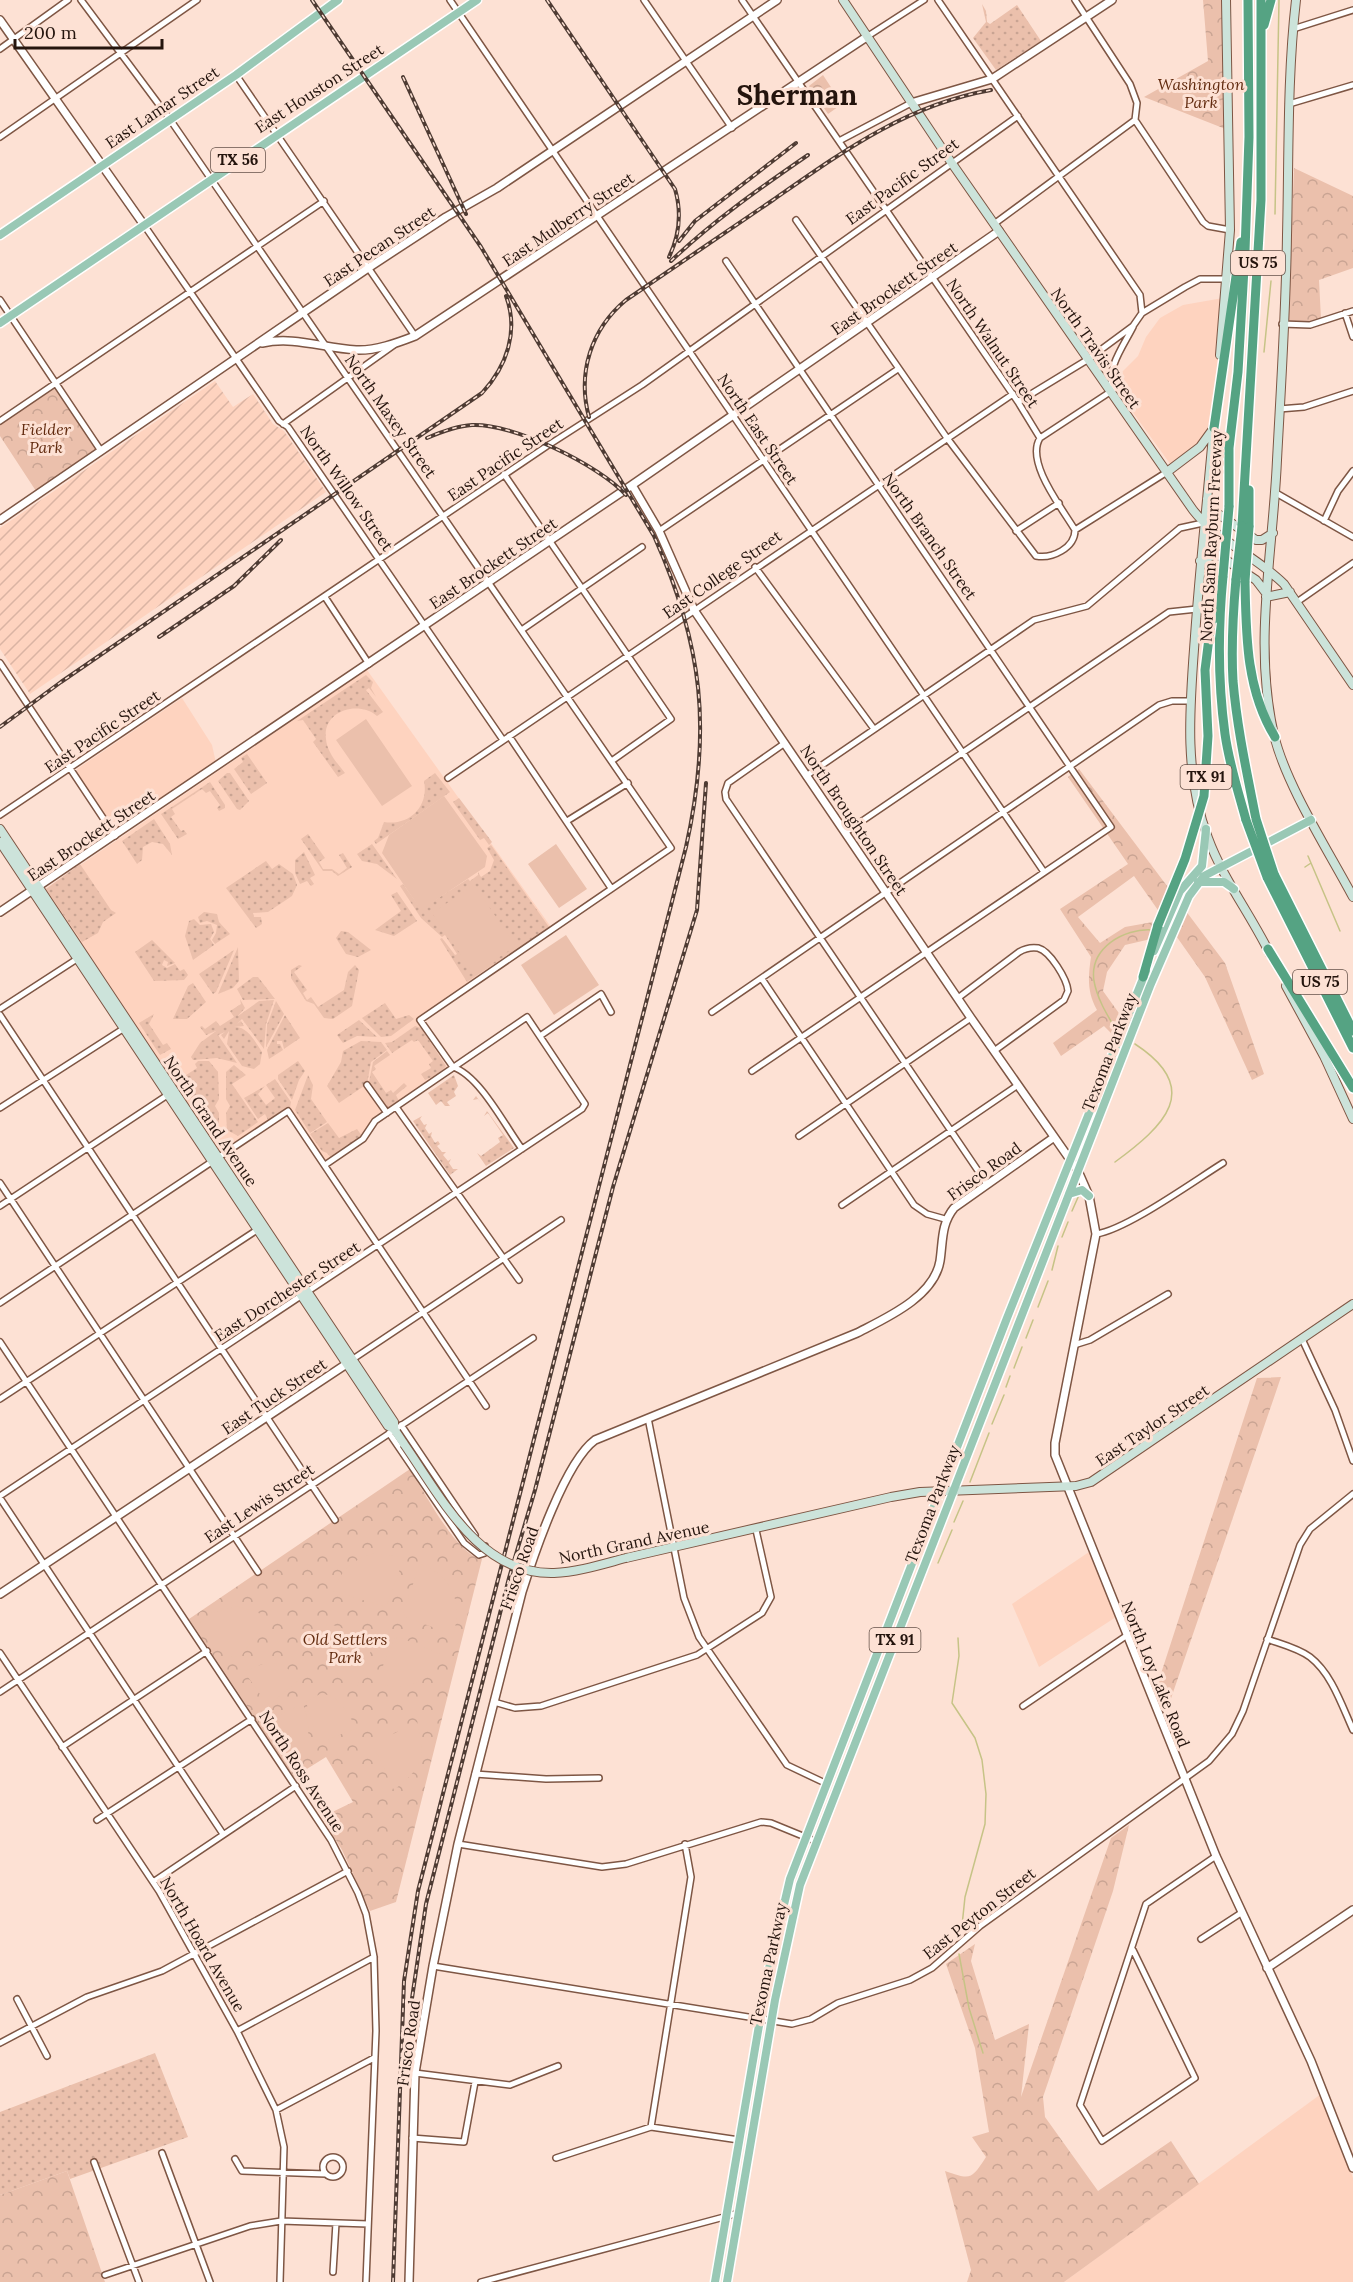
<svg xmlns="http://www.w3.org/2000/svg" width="1353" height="2282" font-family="Lora,serif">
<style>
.built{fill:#fed3bf}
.industrial{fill:url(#industrial-furrows)}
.grass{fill:url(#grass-dots)}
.forest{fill:url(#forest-crowns)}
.pitch{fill:#ebc0ac}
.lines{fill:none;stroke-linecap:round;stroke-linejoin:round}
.stream{stroke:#c6c386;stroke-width:1.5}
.minor-casing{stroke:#7e5644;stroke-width:8}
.tertiary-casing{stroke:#7e5644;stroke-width:10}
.secondary-casing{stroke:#7e5644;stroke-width:10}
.primary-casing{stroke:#fff;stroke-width:11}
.motorway-casing{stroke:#fff;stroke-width:12}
.minor{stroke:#fff;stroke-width:5}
.tertiary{stroke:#fff;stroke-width:7}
.secondary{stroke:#cce3da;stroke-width:8}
.primary{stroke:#99c8b5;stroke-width:8}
.motorway{stroke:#55a383;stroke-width:9}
.rail-casing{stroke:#4e3b33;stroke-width:4}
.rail{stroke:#fde1d4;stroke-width:1.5;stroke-dasharray:4.5;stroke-linecap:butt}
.secondary-bridge-casing{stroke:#7e5644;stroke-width:10;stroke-linecap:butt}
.motorway-bridge-casing{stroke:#fff;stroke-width:12;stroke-linecap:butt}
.secondary-bridge{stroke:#cce3da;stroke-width:8}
.motorway-bridge{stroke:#55a383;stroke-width:9}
.labels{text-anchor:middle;stroke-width:6;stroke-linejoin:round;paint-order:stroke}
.shield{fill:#fde1d4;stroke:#655249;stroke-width:1.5}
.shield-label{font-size:15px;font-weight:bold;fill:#24140d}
.park-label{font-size:16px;font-style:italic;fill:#622b0f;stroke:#fde1d4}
.street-label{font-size:16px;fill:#24140d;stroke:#fde1d4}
.town-label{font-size:28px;font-weight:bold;fill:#24140d;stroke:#fde1d4}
</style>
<defs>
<pattern id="industrial-furrows" width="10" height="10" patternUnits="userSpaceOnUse" patternTransform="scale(1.5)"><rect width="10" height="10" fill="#fed3bf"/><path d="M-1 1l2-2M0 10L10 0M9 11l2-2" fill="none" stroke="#dab4a3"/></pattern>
<pattern id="grass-dots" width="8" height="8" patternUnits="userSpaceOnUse" patternTransform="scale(1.5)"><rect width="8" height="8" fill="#ebc0ac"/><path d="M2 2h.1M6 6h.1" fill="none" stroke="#c9a493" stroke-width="1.8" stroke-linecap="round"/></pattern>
<pattern id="forest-crowns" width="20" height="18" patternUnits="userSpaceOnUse" patternTransform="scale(1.5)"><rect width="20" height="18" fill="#ebc0ac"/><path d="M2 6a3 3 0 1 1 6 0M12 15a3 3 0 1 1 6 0" fill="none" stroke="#c9a493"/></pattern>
</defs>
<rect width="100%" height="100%" fill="#fde1d4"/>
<!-- built -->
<path class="built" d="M1223 298 1213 422 1200 445 1171 465 1118 392 1115 379 1138 356 1146 337 1160 318 1183 305Z
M367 670 551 927 416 1019 448 1068 371 1121 366 1134 326 1161 293 1111 287 1109 220 1153 45 889Z
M182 698 212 745 216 763 117 832 77 773V769Z
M1089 1552 1116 1617 1039 1667 1012 1604Z
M1321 2094 1353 2178V2282H1064Z"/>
<!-- industrial -->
<path class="industrial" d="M215 381 233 407 253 394 273 424 284 431 326 492 30 694 0 649V528Z"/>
<!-- grass -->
<path class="grass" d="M982 4 986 11 987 22 990 24 1017 5 1041 41 996 70 973 38 986 22Z
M366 675 373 682 371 688 376 697 369 688 366 690 383 712 377 716C358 700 322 711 326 739 327 752 337 763 345 773L338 777 313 742 316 739 303 720 297 721Z
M247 754 267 783 251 794 234 769 243 762 241 758Z
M227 773H230L249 801 240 810 237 809 218 781Z
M435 773 450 792 376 844 374 841 378 838 384 822C410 826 429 806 424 781Z
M210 782 225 805V808L219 811 217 808 220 805 210 791 206 793 202 789 172 809 175 814 171 817 181 831 184 830 187 834 178 839 161 814Z
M459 798 492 842 489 845 484 838 480 840 453 802Z
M154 819 170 844 172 855 163 844 152 842 143 847 142 860 137 864 122 841Z
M308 834 325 858 319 862 323 869H332L339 874 347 868 339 855 343 853 352 867 338 876 332 871H323L301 839Z
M372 844 397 879 377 864 362 861 357 854Z
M491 845 549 927 467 982 440 939 442 938 455 955 457 954 445 935 442 937 421 918 400 886 403 884 421 909 468 879 470 881 478 875V872L481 877 490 871 494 860 487 848Z
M304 852 315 875 310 878 314 884 311 886 307 881 300 884 295 873V860Z
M266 861 272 869 279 864 293 874 297 885 292 896 268 912 253 913 254 917H261L262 924 256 928 226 888Z
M80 864 111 910 116 913 103 922 98 933 82 942 46 889Z
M397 892 417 921 394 936 375 930 401 911 391 895Z
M204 912 217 914 219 922 230 934 215 944 212 940 216 933 217 925 207 921 200 923 198 917Z
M194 919 200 925 211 924 214 932 210 939 214 945 193 960 185 936 189 921Z
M341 931 348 932 371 950 358 957 346 954 336 938Z
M152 940 175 963 167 966 168 962 164 960 162 965 167 968 175 964 180 971 184 969 188 975 184 980 154 981 135 952Z
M238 947 239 981 233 988 218 994Z
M234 950 216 992 213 994 199 974Z
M299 965 302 966 294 972 307 990 303 993 307 1000 311 997 318 1007 344 990 348 972 355 965 359 970 352 1006 333 1019 324 1018 314 1004 306 1001 291 978V970Z
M253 977H258L275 999 243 1000 237 989Z
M193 983 206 1002 187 1019H173L188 986Z
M240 999 245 1008 238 1016 259 1001 274 1000 266 1024 264 1049 242 1019 237 1024 241 1021 244 1026 234 1027C248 1026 255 1042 262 1052L260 1064 254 1069 242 1066 227 1044 229 1031 224 1039 221 1035 225 1032 218 1035 237 1063 217 1058 193 1060 191 1057 200 1043 216 1031 206 1035 200 1027 202 1026 205 1029 216 1021 220 1026 234 1017 230 1011 241 1004Z
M276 1001 284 1014 266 1047 267 1025Z
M385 1003 396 1019 409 1015 414 1019 391 1036 381 1037 362 1018Z
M154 1014 149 1024 163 1045 167 1043 171 1049 160 1055 139 1023Z
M285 1015 300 1038 284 1049 282 1041H277V1044H280L283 1050 269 1059 267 1050Z
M359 1020 377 1037 357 1036 343 1043 337 1035Z
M415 1026 421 1028 446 1066 439 1074 425 1080 421 1074 431 1068 429 1064 433 1061 418 1040 414 1042 412 1040 392 1053 385 1043 392 1042Z
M361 1041 381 1042 387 1050 371 1062 367 1084 339 1103 327 1086 341 1062 343 1051Z
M387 1051 390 1055 374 1066 376 1069 372 1072 386 1093 391 1090 393 1093 404 1083 407 1086 396 1095 399 1101 387 1108 369 1082 373 1062Z
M198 1061H209L218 1072 219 1099 215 1106 219 1113V1130L214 1134 177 1081 197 1068 195 1064Z
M298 1061 305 1071 299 1080 292 1100 278 1079V1075Z
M234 1065 246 1075 232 1084 258 1122 238 1136 227 1130 226 1113 230 1106 226 1099V1072Z
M308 1075 313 1085 311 1099 327 1122 310 1133 295 1110Z
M454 1075 458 1086 454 1092 456 1096 447 1102 450 1106H445L441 1101 436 1105 428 1093Z
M275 1079 291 1102 290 1107 268 1120 265 1114 258 1119 244 1098 265 1086 258 1094 266 1105 275 1098 266 1085Z
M476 1096 514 1148 486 1166 477 1153 481 1156 500 1142 498 1138 503 1135 488 1113 484 1116 487 1111 478 1099 473 1100Z
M422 1116 420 1119 424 1125 427 1124 425 1128 429 1134 432 1132 431 1136 435 1143 438 1141 440 1144 437 1146 442 1152H446L443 1155 448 1161 451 1159 449 1163 453 1169H458L450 1175 413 1121Z
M328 1123 339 1138 357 1129 362 1136 331 1158 327 1153 322 1151 310 1134Z
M155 2053 188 2137 70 2179 67 2171 0 2195V2112Z"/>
<!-- forest -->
<path class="forest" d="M1203 0H1223L1228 130 1144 97 1208 61Z
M823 75 842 104 828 114 809 86Z
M1294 168 1353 196V268L1319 280 1321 319 1311 323H1291L1288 319Z
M56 387 97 449 36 491 0 436V424Z
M1079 769 1225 963 1264 1074 1252 1080 1205 977 1134 876 1078 917 1100 943 1125 927 1153 922 1151 939 1125 945 1107 972 1103 991 1121 1016 1111 1033 1104 1026 1061 1056 1053 1043 1097 1010C1087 992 1088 977 1091 957L1060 909 1128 864 1068 777Z
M1281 1377 1166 1713 1155 1692 1257 1378Z
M410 1469C424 1491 457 1556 482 1559L396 1902 370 1911 342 1850 322 1817 353 1802 326 1757 294 1777 189 1619Z
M1129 1825 1113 1891 1043 2097 1045 2117 1098 2191 1171 2141 1199 2184 1064 2282H967L971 2270 945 2171C971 2180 971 2180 986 2157L972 2137 989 2132 975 2048 946 1964 975 1944 971 1961 995 2040 1029 2024 1021 2097 1111 1838Z
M67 2171 105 2282H0V2195Z"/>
<!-- pitch -->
<path class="pitch" d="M366 719 412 786 382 806 336 740Z
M444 796 487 856 485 867 421 910 382 853 389 835Z
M556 844 587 889 559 908 528 864Z
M474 885 516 946 474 974 432 913Z
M566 935 599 985 554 1015 521 965Z
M376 1553 404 1558 386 1607 333 1591C341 1570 354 1558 376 1553Z
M420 1564C453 1575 463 1604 453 1635L406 1617 403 1613Z
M235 1606 258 1612 265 1622 241 1656 231 1657 198 1624 211 1613Z
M327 1623 371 1638 374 1643 357 1686C329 1674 317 1652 327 1623Z
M399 1637 440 1654C431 1683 404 1693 376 1683L394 1639Z
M268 1662 283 1665 300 1679 270 1704 264 1700 244 1671Z
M320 1694C339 1693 348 1715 357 1728L324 1741H318L306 1702Z
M303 1703C312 1735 311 1738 291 1764L268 1726 270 1721Z
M417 1722C427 1757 422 1768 394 1790L374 1747 375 1743Z"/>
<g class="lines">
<!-- stream -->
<path class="stream" d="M1275 214 1279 0
M1264 352 1271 281
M1308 856 1340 931
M1305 867 1311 863
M1115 1028C1106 1013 1097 998 1094 981 1089 948 1124 928 1152 930
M1115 1162C1164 1126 1204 1089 1135 1044
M1072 1211 1079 1195
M1062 1237 1068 1222
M1052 1270 1058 1246
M1038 1307 1048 1281
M1026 1338 1033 1320
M1014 1368 1022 1347
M1006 1387 1010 1376
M992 1424 1004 1395
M970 1482 989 1433
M954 1522 963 1501
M938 1563 952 1530
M958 1638 959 1656 952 1703 975 1738 982 1760 986 1794 985 1824 965 1897 961 1935
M959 1954 969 2008 983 2053"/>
<defs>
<path id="minor" d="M81 0 169 118 671 848 420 1020 453 1067C480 1076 505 1126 522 1149
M450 0 1044 872
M644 0 732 128
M742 0 1018 402 1040 438C1025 462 1062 508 1075 530
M938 0 1140 295 1142 313
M1075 0 1130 84 1137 103 1135 120 1203 222 1208 226 1230 230
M1293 29 1353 10
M868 36 924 0
M0 49 68 0
M236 75 415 336
M1289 104 1353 85
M0 137 197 0
M839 141 911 103
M796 220 947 438 1036 556C1052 559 1075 548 1075 530L1167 472
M994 224 1135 120
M144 225 279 421 288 427 503 740
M726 261 1111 827 752 1071
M0 300 101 451
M1345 313 1353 337
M1282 324 1310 325 1353 311
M1113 390C1105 370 1124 345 1133 327
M1018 402 1087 360 1133 326 1142 313 1185 287 1200 279H1227
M1279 409 1304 407 1353 391
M0 421 324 201
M283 424 394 345
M1040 438 1110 392
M504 474 671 719 613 760
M1276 493 1353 537
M1324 521 1338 491 1353 471
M659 531 898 369
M1016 531 1059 503
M755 567 874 729
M325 597 369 664
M1297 602 1353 563
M523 629 642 547
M0 663 115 836
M509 736 611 888
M785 743 728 783 725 792 726 799 987 1184
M806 776 1034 620 1087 606 1180 528 1203 523
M448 778 1013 394
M0 815 547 446 642 385 1018 116
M567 821 628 783
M846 832 1169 612 1197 609
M762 979 914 1205 927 1214 945 1219
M958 998 1019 952C1024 949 1031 947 1038 948 1050 951 1067 979 1068 991L1064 1000 994 1051
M0 1009 80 957
M712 1012 1159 705 1172 701H1190
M0 1015 335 1520
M540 1036 601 994 611 1012
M367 1085 387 1113
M396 1107 519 1280
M0 1108 126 1027
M799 1136 971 1018
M0 1183 258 1572
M842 1205 1018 1085
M0 1206 169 1094
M1096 1234C1126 1230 1194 1181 1223 1163
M0 1303 288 1111 486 1406
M1302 1339 1335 1410 1353 1461
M0 1342 331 1840 358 1893 366 1914 374 1957 376 2031 366 2282
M1074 1345 1090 1340 1168 1294
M353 1359 561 1220
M0 1399 260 1228
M648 1418 684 1598 699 1637 787 1765 825 1783
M401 1425 475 1535
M389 1433 464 1543 479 1555 485 1553V1546
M0 1496 582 1109 585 1104 527 1017 375 1121 363 1139 325 1165
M0 1498 223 1834
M1267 1639C1281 1644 1298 1648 1310 1657 1332 1674 1342 1706 1353 1730
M0 1653 159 1891 237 2031 276 2110 284 2147 280 2282
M0 1692 533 1338
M494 1702 515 1708 541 1706 697 1655 762 1613 771 1597 756 1530
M1023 1706 1126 1636
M62 1747 207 1651
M475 1774 546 1779 599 1778
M97 1820 252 1719
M458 1844 602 1867 626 1864 761 1822 771 1823 815 1841
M153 1882 296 1786
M1201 1939 1241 1913
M1133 1950 1195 2078 1102 2141 1080 2105 1146 1904 1216 1856
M433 1966 792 2024 811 2019 838 2003 910 1980 932 1968 980 1926 1209 1761 1232 1734 1243 1711 1300 1545 1310 1529 1353 1494
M17 1999 47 2056
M237 2031 374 1957
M0 2043 87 1997 162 1971 348 1871
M415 2073 510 2085 558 2066
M276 2110 374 2058
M651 2127 691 1877 685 1844
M412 2138 464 2142 475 2082
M162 2153 210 2282
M323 2167a10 10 0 1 1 20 0a10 10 0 1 1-20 0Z
M556 2158 651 2127 739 2140
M235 2159 242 2171 326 2174
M94 2162 139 2282
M333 2272 336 2223
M105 2275 250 2226 281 2221 368 2224
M481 2282 739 2213"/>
<path id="tertiary" d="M0 20 144 225
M911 103 992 79 1112 0
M262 343C294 336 323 348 356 350 375 351 397 343 415 336L868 36
M632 485 659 531 694 610 971 1018 1078 1171 1089 1196 1096 1234 1055 1443V1455L1216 1856 1311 2061 1353 2168
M0 520 368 268 446 217 497 188 777 0
M0 912 632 485 999 231
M0 1594 351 1361
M1267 1968 1353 1910
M409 2282 415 2073 433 1966 458 1844 522 1592C534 1554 565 1462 595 1440L857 1333C886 1318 934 1297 940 1261 943 1241 941 1224 954 1208L1053 1138"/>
<path id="secondary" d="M843 0 951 162 1193 510C1217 541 1256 556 1284 584L1353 685
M1296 0C1287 78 1289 157 1287 235 1286 310 1281 385 1277 460 1273 553 1253 644 1274 735 1286 785 1328 850 1353 897
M1220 355 1230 230 1226 0
M1214 424C1208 495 1200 565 1195 636 1190 704 1183 773 1208 838 1223 879 1251 915 1270 954
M1167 472 1200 447 1213 429
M1207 499 1217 513 1256 540H1262L1273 533
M1200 561 1217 554 1256 580 1266 593
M1266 597 1290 592
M0 829 394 1422V1429
M0 842 388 1426 394 1429 404 1444
M1286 986 1324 1056 1353 1119
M626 1558 891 1497 920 1492 1076 1486 1091 1482 1353 1304"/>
<path id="primary" d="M0 235 236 75 338 0
M0 323 477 0
M1198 882H1224L1234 889
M1154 951 1180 891 1202 866 1206 829
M1069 1194 1082 1190 1089 1196
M715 2282 768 1973 790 1879 1007 1318 1146 971
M727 2282 775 2000 800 1885 1150 986 1189 896 1204 876 1311 820"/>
<path id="motorway" d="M1264 25 1271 0
M1214 428 1241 242
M1229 507V448L1238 372 1245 251 1249 137 1248 0
M1242 526 1261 200V0
M1249 527V490
M1223 576C1218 628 1218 683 1225 734 1229 763 1238 791 1246 820
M1236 579C1233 613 1231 647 1233 681 1237 728 1247 773 1256 819
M1245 581C1246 634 1246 690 1275 737
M1274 874 1353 1031
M1267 877 1353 1048
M1268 949 1353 1088
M1143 977 1158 925"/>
</defs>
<!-- minor casing -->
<use href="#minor" class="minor-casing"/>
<!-- tertiary casing -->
<use href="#tertiary" class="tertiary-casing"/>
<!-- secondary casing -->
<use href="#secondary" class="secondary-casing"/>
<!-- primary casing -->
<use href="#primary" class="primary-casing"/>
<!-- motorway casing -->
<use href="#motorway" class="motorway-casing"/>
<!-- minor -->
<use href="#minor" class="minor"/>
<!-- tertiary -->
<use href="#tertiary" class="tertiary"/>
<!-- secondary -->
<use href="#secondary" class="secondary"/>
<!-- primary -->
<use href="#primary" class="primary"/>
<!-- motorway -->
<use href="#motorway" class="motorway"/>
<defs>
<path id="rail" d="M312 0 481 247 654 536C703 645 712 730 686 847L418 1891 404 1981 393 2282
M547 0 675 189C682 213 680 234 669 257
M403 77 466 214
M679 241 695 221 796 143
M671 261C713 221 760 188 808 155
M589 417C577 373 591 329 626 300 675 267 724 233 773 200 842 152 906 105 991 90
M427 438C441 432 456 426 472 425 513 423 599 465 626 495
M159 637 234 586 281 540
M0 727 61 682 482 393C507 366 519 331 506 296
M411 2005 426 1904 509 1578 535 1490 613 1187 697 910 706 783"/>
</defs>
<!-- rail casing -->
<use href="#rail" class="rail-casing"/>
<!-- rail -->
<use href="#rail" class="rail"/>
<defs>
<path id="secondary-bridge" d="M404 1444C441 1497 479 1575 554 1573 578 1572 603 1564 626 1558"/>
<path id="motorway-bridge" d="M1223 576 1229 507
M1236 579 1242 526
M1245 581 1249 527
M1256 819 1274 874
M1246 820 1267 877
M1158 925 1185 859 1204 796 1208 736 1205 670 1211 622"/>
</defs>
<!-- secondary-bridge casing -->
<use href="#secondary-bridge" class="secondary-bridge-casing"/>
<!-- motorway-bridge casing -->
<use href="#motorway-bridge" class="motorway-bridge-casing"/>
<!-- secondary-bridge -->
<use href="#secondary-bridge" class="secondary-bridge"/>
<!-- motorway-bridge -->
<use href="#motorway-bridge" class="motorway-bridge"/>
</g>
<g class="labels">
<!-- shield labels -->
<g class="shield">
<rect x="211" y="148" width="54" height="24" rx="4.5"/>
<rect x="1231" y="251" width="54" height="24" rx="4.5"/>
<rect x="1180.5" y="765" width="51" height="24" rx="4.5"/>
<rect x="1293" y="970" width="54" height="24" rx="4.5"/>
<rect x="869.5" y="1628" width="51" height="24" rx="4.5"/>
</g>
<g class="shield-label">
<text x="238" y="165">TX 56</text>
<text x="1258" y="268">US 75</text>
<text x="1206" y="782">TX 91</text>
<text x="1320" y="987">US 75</text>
<text x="895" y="1645">TX 91</text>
</g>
<!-- park labels -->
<g class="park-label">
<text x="1201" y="90">Washington<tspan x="1201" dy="18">Park</tspan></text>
<text x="46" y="435">Fielder<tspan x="46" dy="18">Park</tspan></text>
<text x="345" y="1645">Old Settlers<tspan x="345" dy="18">Park</tspan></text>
</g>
<!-- street labels -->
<g class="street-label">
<text transform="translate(319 88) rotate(-33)" y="6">East Houston Street</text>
<text transform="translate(162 107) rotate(-34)" y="6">East Lamar Street</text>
<text transform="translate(902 181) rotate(-36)" y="6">East Pacific Street</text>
<text transform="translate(568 219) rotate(-34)" y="6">East Mulberry Street</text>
<text transform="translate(379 246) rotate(-34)" y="6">East Pecan Street</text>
<text transform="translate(894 288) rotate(-35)" y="6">East Brockett Street</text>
<text transform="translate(993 343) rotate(56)" y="6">North Walnut Street</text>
<text transform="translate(1096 348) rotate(55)" y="6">North Travis Street</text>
<text transform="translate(391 416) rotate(55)" y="6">North Maxey Street</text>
<text transform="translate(758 429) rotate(56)" y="6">North East Street</text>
<text transform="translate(505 459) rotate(-34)" y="6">East Pacific Street</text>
<text transform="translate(347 488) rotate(55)" y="6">North Willow Street</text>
<text transform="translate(930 536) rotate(55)" y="6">North Branch Street</text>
<text transform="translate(1211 536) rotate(-87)" y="6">North Sam Rayburn Freeway</text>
<text transform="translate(493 563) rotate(-34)" y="6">East Brockett Street</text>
<text transform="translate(722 574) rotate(-35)" y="6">East College Street</text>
<text transform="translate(102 731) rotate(-34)" y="6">East Pacific Street</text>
<text transform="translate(854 820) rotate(56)" y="6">North Broughton Street</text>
<text transform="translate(91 835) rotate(-34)" y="6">East Brockett Street</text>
<text transform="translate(1109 1052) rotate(-69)" y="6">Texoma Parkway</text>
<text transform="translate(211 1121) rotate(56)" y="6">North Grand Avenue</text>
<text transform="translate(984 1171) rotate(-36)" y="6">Frisco Road</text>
<text transform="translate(287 1291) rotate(-33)" y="6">East Dorchester Street</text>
<text transform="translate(274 1396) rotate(-34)" y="6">East Tuck Street</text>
<text transform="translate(1152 1425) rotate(-34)" y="6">East Taylor Street</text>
<text transform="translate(259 1503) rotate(-34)" y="6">East Lewis Street</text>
<text transform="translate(932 1504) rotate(-69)" y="6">Texoma Parkway</text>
<text transform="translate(634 1542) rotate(-12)" y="6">North Grand Avenue</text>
<text transform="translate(519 1568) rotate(-71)" y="6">Frisco Road</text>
<text transform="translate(1156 1674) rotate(68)" y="6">North Loy Lake Road</text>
<text transform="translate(302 1771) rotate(57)" y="6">North Ross Avenue</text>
<text transform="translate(979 1913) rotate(-38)" y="6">East Peyton Street</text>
<text transform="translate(203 1944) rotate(60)" y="6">North Hoard Avenue</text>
<text transform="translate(768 1964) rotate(-78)" y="6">Texoma Parkway</text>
<text transform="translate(408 2043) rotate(-82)" y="6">Frisco Road</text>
</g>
<!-- town labels -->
<g class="town-label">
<text x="797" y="105">Sherman</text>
</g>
</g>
<!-- scale -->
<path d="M15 39v9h147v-9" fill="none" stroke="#24140d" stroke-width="3"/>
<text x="24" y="39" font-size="18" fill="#24140d" stroke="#fde1d4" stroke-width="4.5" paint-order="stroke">200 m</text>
</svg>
